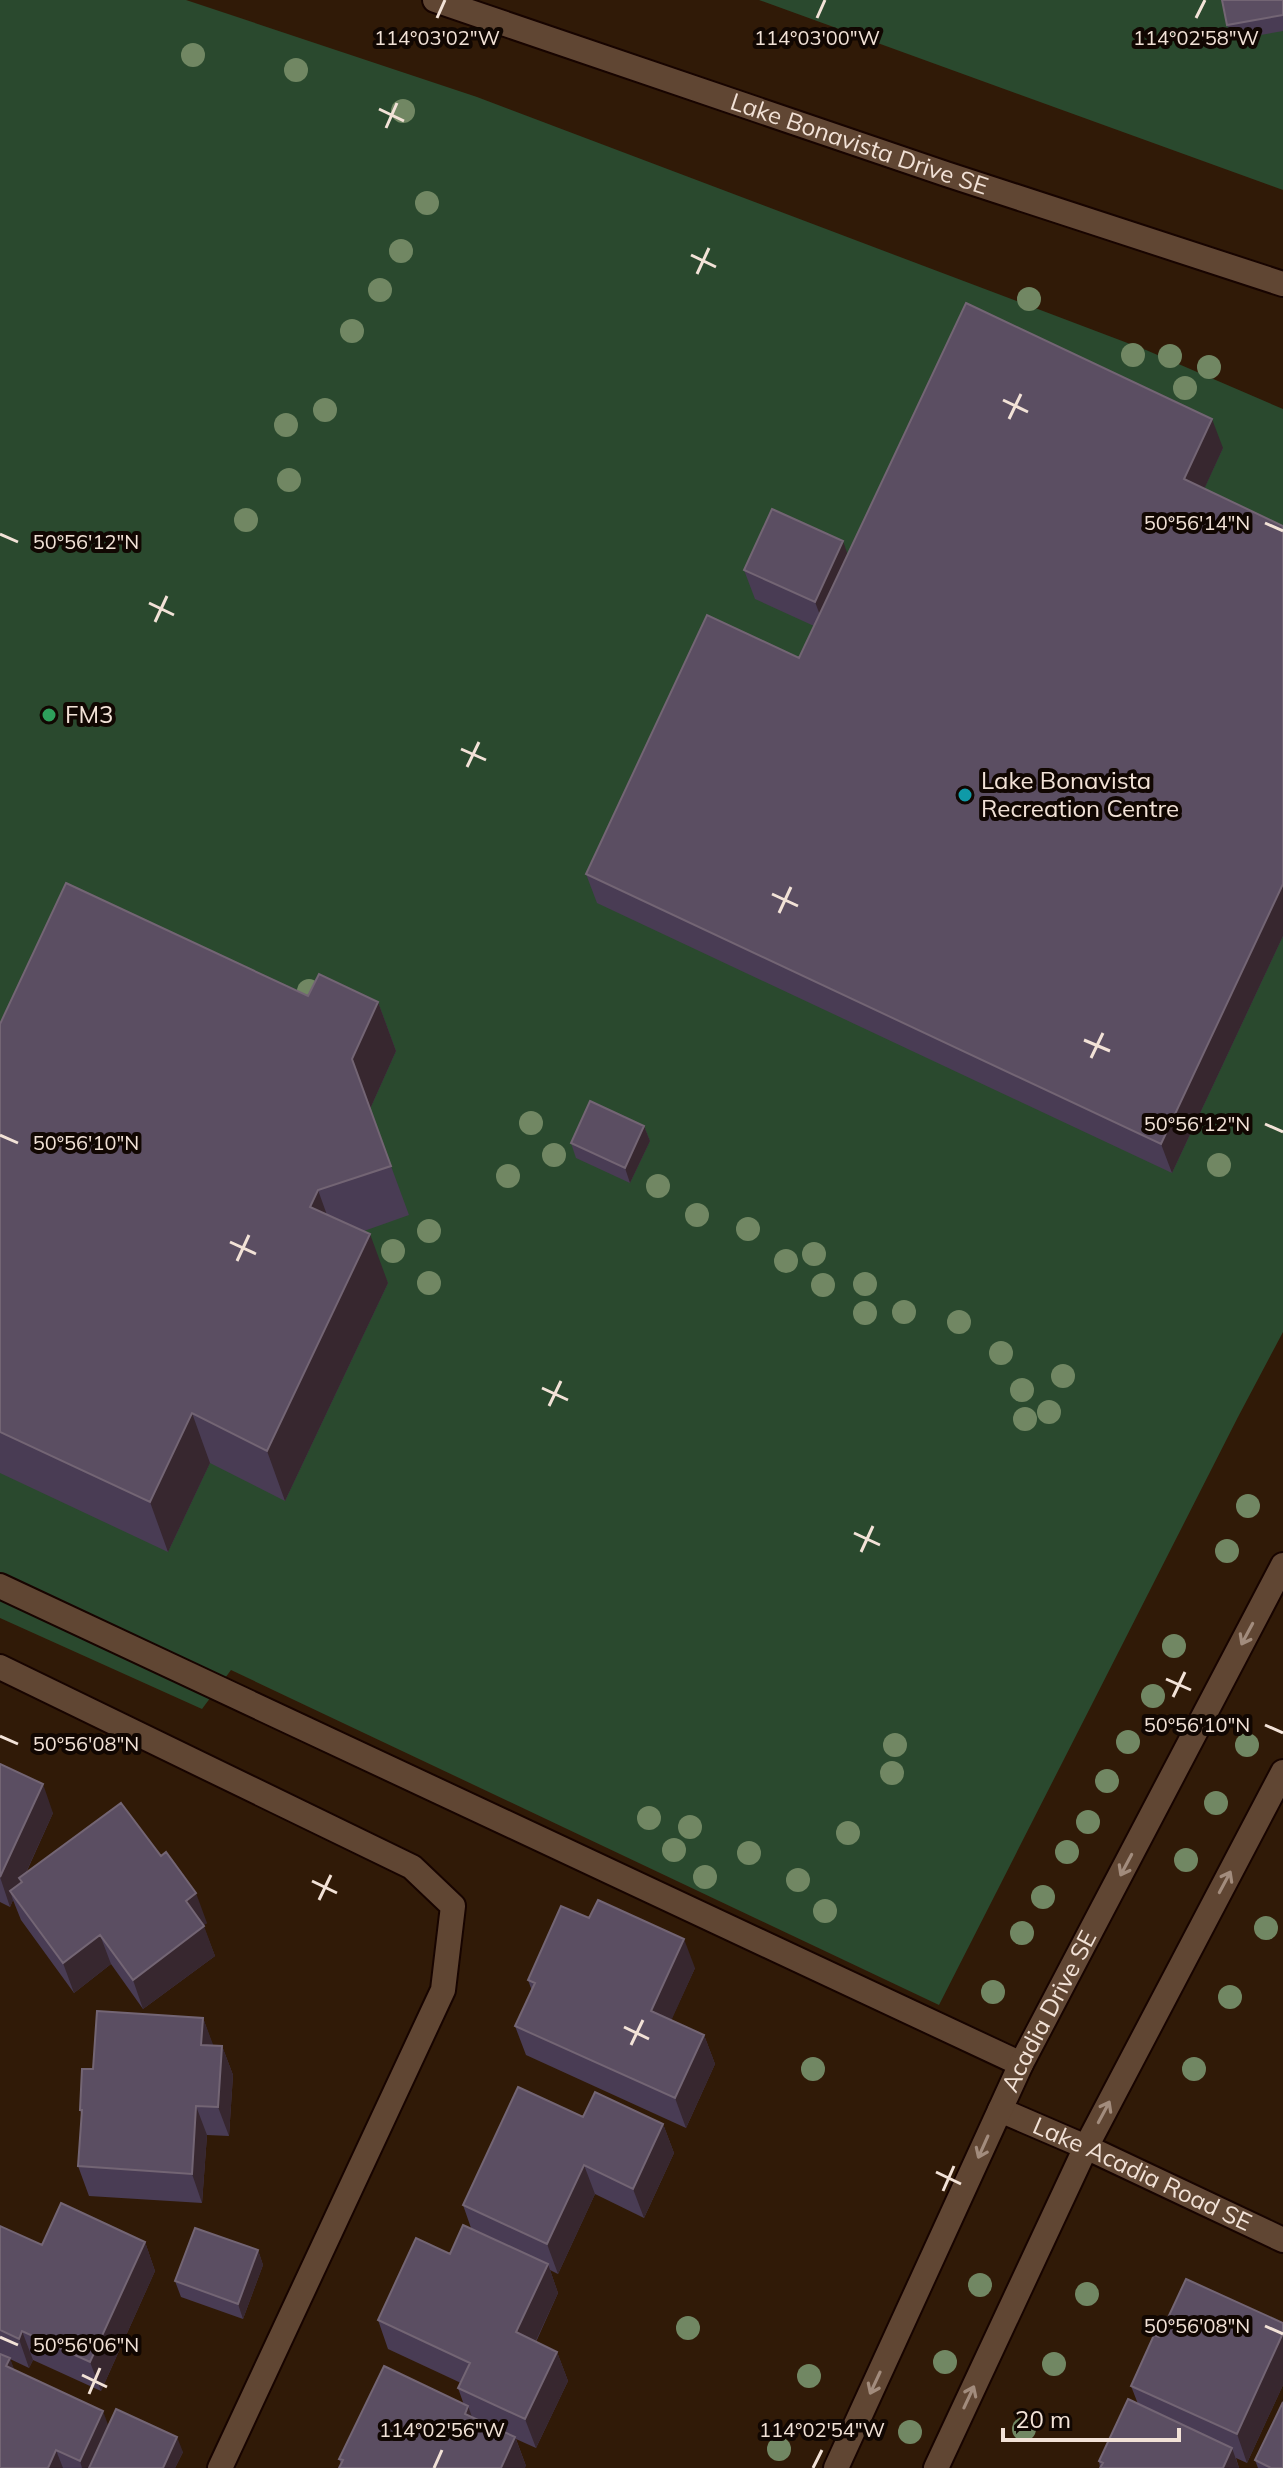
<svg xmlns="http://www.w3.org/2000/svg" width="1283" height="2468" font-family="Mulish,sans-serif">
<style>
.park{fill:#2a492e}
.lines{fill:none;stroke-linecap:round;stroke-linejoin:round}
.service-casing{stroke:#170400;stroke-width:28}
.minor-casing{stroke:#170400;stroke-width:28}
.tertiary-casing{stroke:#170400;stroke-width:28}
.service{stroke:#604633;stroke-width:24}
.minor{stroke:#604633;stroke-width:24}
.tertiary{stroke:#604633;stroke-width:24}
.tree{fill:#718763}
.wall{fill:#493c54}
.shaded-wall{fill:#37272f}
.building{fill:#5b4e62;stroke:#736574;stroke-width:2}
.oneway{stroke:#a28c7d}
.ticks{fill:none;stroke:#f2e2d7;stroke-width:3}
.leisure-dot{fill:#2e9e5b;stroke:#110702;stroke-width:3}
.culture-dot{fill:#0f9aa8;stroke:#110702;stroke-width:3}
.labels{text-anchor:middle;stroke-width:8;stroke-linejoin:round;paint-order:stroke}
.street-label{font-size:24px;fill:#f2e2d7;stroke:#110702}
.poi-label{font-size:24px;fill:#f2e2d7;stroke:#110702;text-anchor:start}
.ticks-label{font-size:20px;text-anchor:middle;fill:#f2e2d7;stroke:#110702;stroke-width:8;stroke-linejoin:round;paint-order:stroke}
</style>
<rect width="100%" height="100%" fill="#301a07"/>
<!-- park -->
<path class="park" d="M0 0H186L477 97 1146 350 1283 409V1332L1238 1417 939 2005 231 1670 202 1709 0 1618Z
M759 0H1283V190Z"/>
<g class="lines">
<defs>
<path id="service" d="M0 1586 1021 2064
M0 1667 412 1867 453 1906 443 1990 220 2468"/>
<g id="minor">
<path id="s1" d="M1000 2110 1086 2147 1283 2240"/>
</g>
<g id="tertiary">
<path id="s2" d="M435 0 946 174 1283 284"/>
<path id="s3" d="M836 2468 1021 2064 1283 1565"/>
<path d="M936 2468 1086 2147 1283 1772"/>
</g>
</defs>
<!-- service casing -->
<use href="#service" class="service-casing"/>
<!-- minor casing -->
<use href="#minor" class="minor-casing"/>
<!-- tertiary casing -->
<use href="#tertiary" class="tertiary-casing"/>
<!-- service -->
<use href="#service" class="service"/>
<!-- minor -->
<use href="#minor" class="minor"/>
<!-- tertiary -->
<use href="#tertiary" class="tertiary"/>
</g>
<!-- trees -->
<g class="tree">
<circle cx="193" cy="55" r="12"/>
<circle cx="296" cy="70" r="12"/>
<circle cx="403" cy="111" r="12"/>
<circle cx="427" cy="203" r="12"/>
<circle cx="401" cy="251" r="12"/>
<circle cx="380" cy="290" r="12"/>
<circle cx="1029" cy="299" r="12"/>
<circle cx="352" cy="331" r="12"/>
<circle cx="1133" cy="355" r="12"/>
<circle cx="1170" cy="356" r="12"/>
<circle cx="1209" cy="367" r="12"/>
<circle cx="1185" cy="388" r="12"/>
<circle cx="325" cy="410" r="12"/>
<circle cx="286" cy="425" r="12"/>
<circle cx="289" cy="480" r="12"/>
<circle cx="246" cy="520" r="12"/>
<circle cx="309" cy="991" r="12"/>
<circle cx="531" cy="1123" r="12"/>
<circle cx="554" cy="1155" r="12"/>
<circle cx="1219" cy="1165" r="12"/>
<circle cx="508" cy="1176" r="12"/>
<circle cx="658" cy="1186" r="12"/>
<circle cx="697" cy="1215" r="12"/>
<circle cx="748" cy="1229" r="12"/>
<circle cx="429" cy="1231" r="12"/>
<circle cx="393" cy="1251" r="12"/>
<circle cx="814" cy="1254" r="12"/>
<circle cx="786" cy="1261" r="12"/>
<circle cx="429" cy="1283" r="12"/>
<circle cx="865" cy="1284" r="12"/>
<circle cx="823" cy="1285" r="12"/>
<circle cx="904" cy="1312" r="12"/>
<circle cx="865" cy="1313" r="12"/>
<circle cx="959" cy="1322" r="12"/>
<circle cx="1001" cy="1353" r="12"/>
<circle cx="1063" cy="1376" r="12"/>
<circle cx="1022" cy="1390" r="12"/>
<circle cx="1049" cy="1412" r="12"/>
<circle cx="1025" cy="1419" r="12"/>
<circle cx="1248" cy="1506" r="12"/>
<circle cx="1227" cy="1551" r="12"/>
<circle cx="1174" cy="1646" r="12"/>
<circle cx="1153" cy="1696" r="12"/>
<circle cx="1128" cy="1742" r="12"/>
<circle cx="895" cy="1745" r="12"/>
<circle cx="1247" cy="1745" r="12"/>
<circle cx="892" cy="1773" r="12"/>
<circle cx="1107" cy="1781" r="12"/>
<circle cx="1216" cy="1803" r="12"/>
<circle cx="649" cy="1818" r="12"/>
<circle cx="1088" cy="1822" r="12"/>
<circle cx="690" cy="1827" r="12"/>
<circle cx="848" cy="1833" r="12"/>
<circle cx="674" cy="1850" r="12"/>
<circle cx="1067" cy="1852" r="12"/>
<circle cx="749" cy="1853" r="12"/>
<circle cx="1186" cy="1860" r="12"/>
<circle cx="705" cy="1877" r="12"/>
<circle cx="798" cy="1880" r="12"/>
<circle cx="1043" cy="1897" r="12"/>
<circle cx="825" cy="1911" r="12"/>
<circle cx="1266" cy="1928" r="12"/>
<circle cx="1022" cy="1933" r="12"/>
<circle cx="993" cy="1992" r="12"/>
<circle cx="1230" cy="1997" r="12"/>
<circle cx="813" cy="2069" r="12"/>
<circle cx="1194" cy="2069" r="12"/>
<circle cx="980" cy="2285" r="12"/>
<circle cx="1087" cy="2294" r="12"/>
<circle cx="688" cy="2328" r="12"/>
<circle cx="945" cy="2362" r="12"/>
<circle cx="1054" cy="2364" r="12"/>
<circle cx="809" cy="2376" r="12"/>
<circle cx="1024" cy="2429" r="12"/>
<circle cx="910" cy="2432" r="12"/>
<circle cx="779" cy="2449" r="12"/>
</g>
<!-- wall -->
<path class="wall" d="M1283 0V31L1232 40 1227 25Z
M1223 448 1204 489 1283 526V936L1172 1173 597 903 586 874 799 658 814 626 755 599 744 570 848 554Z
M308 996 378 1002 396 1051 370 1109 409 1215 364 1231 388 1283 285 1501 210 1463 168 1552 0 1473V1024Z
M644 1126 650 1141 630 1183 576 1158 571 1143Z
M0 1764 53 1813 26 1873 207 1923 203 1925 215 1956 143 2009 111 1964 74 1993 21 1920 13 1900 10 1907 0 1902Z
M695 1968 671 2020 704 2035 715 2064 686 2128 526 2055 515 2026 532 1991 528 1980Z
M203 2018 213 2046H222L233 2075 229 2136 207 2135 202 2203 89 2196 78 2166 82 2116 80 2110 93 2069Z
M583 2117 663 2124 674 2153 644 2218 595 2194 558 2274 550 2270 558 2293 536 2342 557 2352 568 2381 536 2448 516 2439 526 2466 341 2464 339 2459 464 2405 458 2388 461 2383 388 2349 378 2320 450 2254 471 2228 463 2205Z
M0 2226 42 2245 145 2242 155 2271 101 2391 33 2360 29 2368 10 2359 14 2370 108 2426 183 2452 175 2468H0Z
M258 2250 263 2265 243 2319 181 2297 175 2281Z
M1283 2323V2385L1247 2463 1236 2458 1239 2468H1100L1099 2461 1138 2404 1131 2386 1159 2337Z
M1255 2460 1283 2468H1258Z"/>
<!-- shaded-wall -->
<path class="shaded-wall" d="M1212 419 1223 448 1195 509 1184 479Z
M843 541 853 570 826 631 815 602Z
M1283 884V936L1172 1173 1161 1144Z
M378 1002 396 1051 370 1109 352 1059Z
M644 1126 650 1141 630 1183 625 1168Z
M318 1190 336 1240 310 1207Z
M370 1234 388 1283 285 1501 267 1451Z
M192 1413 210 1463 168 1552 150 1502Z
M43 1784 53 1813 22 1881 19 1878 21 1883 10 1891 13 1900 10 1907 0 1877Z
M196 1893 207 1923 196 1931 186 1901Z
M204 1926 215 1956 143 2009 133 1980Z
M100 1935 111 1964 74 1993 63 1963Z
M684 1939 695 1968 662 2041 651 2011Z
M203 2018 214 2047 201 2045Z
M704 2035 715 2064 686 2128 675 2098Z
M222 2046 233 2075 229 2136 218 2107Z
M196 2106 207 2135 202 2203 192 2174Z
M663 2124 674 2153 644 2218 633 2189Z
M584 2165 595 2194 558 2274 547 2244Z
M145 2242 155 2271 101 2391 90 2362Z
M258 2250 263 2265 243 2319 238 2304Z
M548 2264 558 2293 526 2362 516 2332Z
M22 2331 33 2360 29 2368 19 2339Z
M1283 2333V2385L1247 2463 1237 2434Z
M557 2352 568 2381 536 2448 525 2419Z
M10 2358 21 2388 6 2366Z
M468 2406 479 2436 465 2414Z
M103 2411 114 2441 101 2468H82L80 2461Z
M177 2437 183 2452 175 2468H163Z
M515 2437 526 2466 525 2468H501Z
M1232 2448 1239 2468H1223Z
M56 2450 63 2468H48Z"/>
<!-- building -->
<path class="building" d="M1222 0H1283V15L1227 25Z
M966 303 1212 419 1184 479 1283 526V884L1161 1144 586 874 707 615 799 658Z
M772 509 843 541 815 602 744 570Z
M66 883 308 996 319 974 378 1002 352 1059 391 1166 318 1190 310 1207 370 1234 267 1451 192 1413 150 1502 0 1432V1024Z
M590 1101 644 1126 625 1168 571 1143Z
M0 1764 43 1784 0 1877Z
M121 1803 161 1856 166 1852 196 1893 186 1901 204 1926 133 1980 100 1935 63 1963 10 1891 22 1882 19 1878Z
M598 1900 684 1939 651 2011 704 2035 675 2098 515 2026 535 1983 528 1980 561 1906 589 1918Z
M97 2011 203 2018 201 2045 222 2046 218 2107 196 2106 192 2174 78 2166 82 2110H80L82 2069H93Z
M518 2087 583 2117 595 2092 663 2124 633 2189 584 2165 547 2244 463 2205Z
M61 2203 145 2242 90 2362 22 2331 19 2339 0 2330V2226L42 2245Z
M463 2225 548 2264 516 2332 557 2352 525 2419 458 2388 470 2363 378 2320 416 2238 450 2254Z
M195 2228 258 2250 238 2304 175 2281Z
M1186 2279 1283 2323V2333L1237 2434 1131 2386 1154 2335 1159 2337Z
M0 2354 10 2358 6 2366 103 2411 80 2461 56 2450 48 2468H0Z
M384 2366 468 2406 465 2414 515 2437 501 2468H339L343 2460 339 2459Z
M1128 2399 1232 2448 1223 2468H1100L1103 2463 1099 2461Z
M1283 2402V2468H1271L1255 2460Z
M116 2409 177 2437 163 2468H89Z"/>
<!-- one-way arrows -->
<defs><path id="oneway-shaft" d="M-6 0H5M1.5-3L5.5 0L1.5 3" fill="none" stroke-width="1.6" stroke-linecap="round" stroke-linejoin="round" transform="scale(2)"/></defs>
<g class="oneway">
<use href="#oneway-shaft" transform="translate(1247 1634) rotate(118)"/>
<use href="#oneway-shaft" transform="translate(1126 1865) rotate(118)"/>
<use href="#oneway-shaft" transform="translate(1225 1882) rotate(-62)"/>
<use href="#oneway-shaft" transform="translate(1104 2112) rotate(-62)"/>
<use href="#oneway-shaft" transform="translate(983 2147) rotate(114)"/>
<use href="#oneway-shaft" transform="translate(875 2383) rotate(115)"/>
<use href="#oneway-shaft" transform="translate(969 2397) rotate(-65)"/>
</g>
<!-- ticks -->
<path class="ticks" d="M437 18 445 0M817 18 825 0M1196 18 1205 0M379 109 404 121M386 128 397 103M691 255 716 267M697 274 709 248M1003 400 1028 412M1009 419 1021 394M1265 523 1283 531M0 534 18 542M149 603 174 615M155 622 167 596M461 749 486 760M467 767 479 742M772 894 798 906M779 913 791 887M1084 1040 1110 1051M1091 1058 1103 1033M1265 1124 1283 1132M0 1135 18 1143M230 1242 256 1254M237 1261 249 1235M542 1388 568 1400M549 1406 561 1381M854 1533 880 1545M861 1552 873 1526M1166 1679 1191 1690M1173 1697 1185 1672M1265 1725 1283 1733M0 1736 18 1744M312 1881 337 1893M319 1900 331 1875M624 2027 649 2039M631 2045 643 2020M936 2172 961 2184M943 2191 954 2166M1265 2326 1283 2334M0 2337 18 2345M82 2375 107 2387M89 2394 100 2368M434 2468 442 2450M813 2468 822 2450"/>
<!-- markers -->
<circle class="leisure-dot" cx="49" cy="715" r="8"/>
<circle class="culture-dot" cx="965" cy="795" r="8"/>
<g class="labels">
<!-- street labels -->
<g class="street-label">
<text dy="8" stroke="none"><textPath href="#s2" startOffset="448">Lake Bonavista Drive SE</textPath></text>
<text dy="8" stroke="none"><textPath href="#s3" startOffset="504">Acadia Drive SE</textPath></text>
<text dy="8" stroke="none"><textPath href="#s1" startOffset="156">Lake Acadia Road SE</textPath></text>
</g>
<!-- poi labels -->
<g class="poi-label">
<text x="65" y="723">FM3</text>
<text x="981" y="789">Lake Bonavista<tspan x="981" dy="28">Recreation Centre</tspan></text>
</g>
</g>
<g class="ticks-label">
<text x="437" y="45">114°03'02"W</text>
<text x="817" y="45">114°03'00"W</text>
<text x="1196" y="45">114°02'58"W</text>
<text x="1197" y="530">50°56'14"N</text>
<text x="86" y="549">50°56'12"N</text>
<text x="1197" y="1131">50°56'12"N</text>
<text x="86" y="1150">50°56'10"N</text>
<text x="1197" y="1732">50°56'10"N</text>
<text x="86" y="1751">50°56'08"N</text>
<text x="1197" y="2333">50°56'08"N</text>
<text x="86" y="2352">50°56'06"N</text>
<text x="442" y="2437">114°02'56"W</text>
<text x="822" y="2437">114°02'54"W</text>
</g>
<!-- scale -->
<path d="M1003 2428v12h176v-12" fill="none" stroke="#f2e2d7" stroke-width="4"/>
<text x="1015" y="2428" font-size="24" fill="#f2e2d7" stroke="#110702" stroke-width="6" paint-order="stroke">20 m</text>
</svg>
